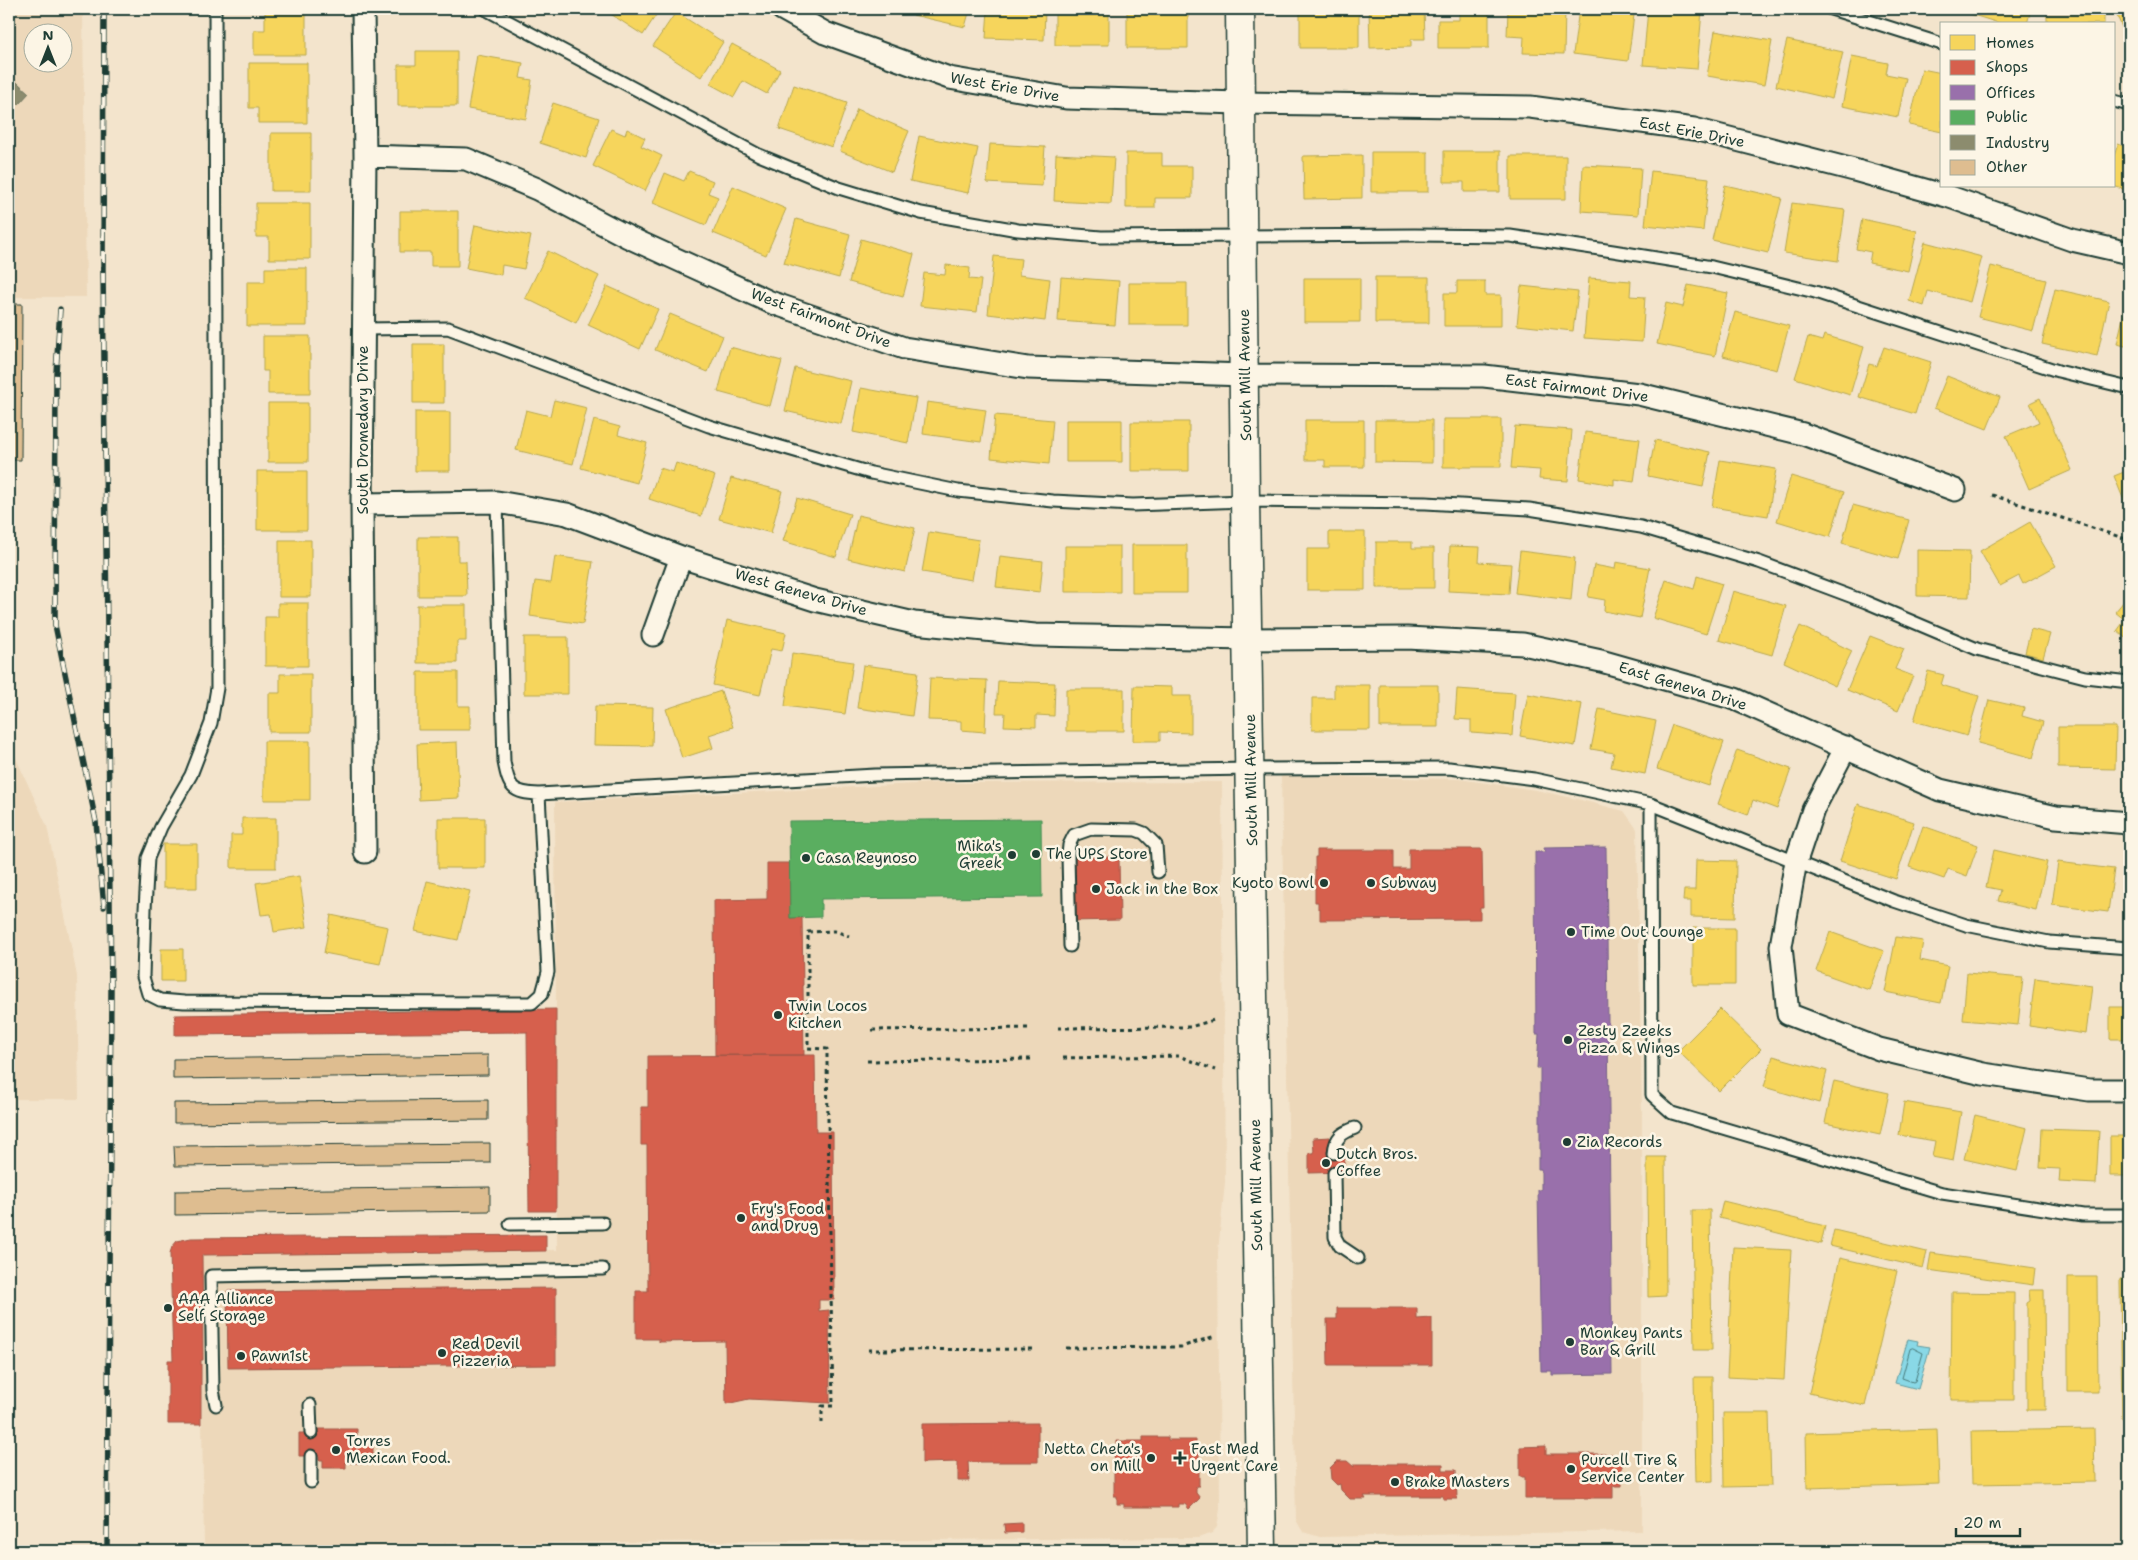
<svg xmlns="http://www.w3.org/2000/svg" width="2138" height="1560" font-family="'Shantell Sans',sans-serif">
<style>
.built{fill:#edd8ba;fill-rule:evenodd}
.water{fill:#89d8e6;stroke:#5f9a9f}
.homes{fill:#f6d55c;stroke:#b6a750}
.shops{fill:#d6604d;stroke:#9f5646}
.offices{fill:#9970ab;stroke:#746187}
.public{fill:#5aae61;stroke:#488c54}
.industry{fill:#8c8c6e;stroke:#6b745d}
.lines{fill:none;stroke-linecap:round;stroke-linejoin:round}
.shore{stroke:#497b7b;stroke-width:1}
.building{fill:#debd90;stroke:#1f3d34}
.lane-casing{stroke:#1f3d34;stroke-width:15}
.street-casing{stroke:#1f3d34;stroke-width:25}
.secondary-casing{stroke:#1f3d34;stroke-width:31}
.path{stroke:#1f3d34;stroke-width:3;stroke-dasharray:4 4;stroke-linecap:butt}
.lane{stroke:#fcf5e5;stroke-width:11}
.street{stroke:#fcf5e5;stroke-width:21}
.secondary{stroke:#fcf5e5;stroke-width:28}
.rail-casing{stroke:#1f3d34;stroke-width:5.5}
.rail{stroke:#fcf5e5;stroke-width:4;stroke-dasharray:11;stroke-linecap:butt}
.poi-dot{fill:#1f3d34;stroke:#fcf5e5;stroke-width:2}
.labels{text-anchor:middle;stroke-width:5;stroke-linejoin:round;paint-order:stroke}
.street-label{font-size:15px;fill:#1f3d34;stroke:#fcf5e5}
.poi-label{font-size:15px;fill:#1f3d34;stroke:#fcf5e5;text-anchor:start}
</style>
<rect width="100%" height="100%" fill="#f3e4cc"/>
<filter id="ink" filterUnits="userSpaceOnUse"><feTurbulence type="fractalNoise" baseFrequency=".02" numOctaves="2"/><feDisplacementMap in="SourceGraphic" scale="10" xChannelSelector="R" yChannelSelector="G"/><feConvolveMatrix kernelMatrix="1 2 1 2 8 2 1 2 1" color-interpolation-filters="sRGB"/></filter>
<g filter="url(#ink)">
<!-- built -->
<path class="built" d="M9 9H83L86 297H9ZM32 32H62V62H32Z
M9 743 47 826 77 976 79 1099H9Z
M1281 776 1458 779 1536 790 1577 799 1624 811 1637 829 1642 1116V1531L1320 1537 1303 1532 1296 1520Z
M1222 782 1225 1182 1218 1252 1220 1509 1217 1527 1212 1533 1198 1538 204 1545 201 1360H203L202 1255 557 1250 555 802 936 783Z"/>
<!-- water -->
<path class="water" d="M1908 1339 1918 1341 1917 1345 1930 1347 1918 1389 1895 1383Z"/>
<!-- homes -->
<path class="homes" d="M265 9H306V55H254V30H265Z
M603 9H660L643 35Z
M914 9H970L965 27 913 15Z
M988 9H1045L1044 40 986 38Z
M1055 9H1109V45H1055Z
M1127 9H1188V48H1127Z
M1300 9H1359V48H1300Z
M1369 9H1424L1425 39H1411V47L1370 48Z
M1459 9H1489V48H1438V20H1459Z
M1508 9H1565L1564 54 1523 53 1524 37 1507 36Z
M1579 9 1634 15 1628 61 1573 54Z
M1648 9 1702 11 1697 69 1643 65Z
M1972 9H2031L2027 24H2002L1970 14Z
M2114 9H2129V43Z
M676 12 723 42 701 77 653 46Z
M2047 15H2104V24H2047Z
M1715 31 1772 41 1764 85 1707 76Z
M1787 40 1843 52 1832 99 1776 86Z
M732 44 780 70 767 94 743 81 734 97 710 84Z
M416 51H457V106H398V65H416Z
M477 55 523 63 520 78 532 80 526 119 468 109Z
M1852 56 1888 63 1886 74 1906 78 1898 117 1842 106Z
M249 63H307V123H258V108H249Z
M1922 69 1942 73V132L1909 125Z
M794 85 847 103 832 147 779 129Z
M553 103 599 118 586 158 540 143Z
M857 109 909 131 892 172 840 151Z
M611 129 625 135 627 129 645 138 641 146 662 156 645 191 593 166Z
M271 133H311V191H271Z
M919 136 978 148 968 193 910 181Z
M990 144 1045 147 1042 186 987 183Z
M2118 144 2129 148V191L2113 186 2114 156Z
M1444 151H1500V192H1464V182H1444Z
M1371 152H1428V192H1371Z
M1126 153H1162V166H1192V198H1155V208H1126Z
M1056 154 1114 157 1111 204 1054 201Z
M1362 155V198L1304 199 1303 156Z
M1510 156H1566V199H1510Z
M1583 165 1641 168 1638 215 1581 211Z
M689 171 713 181 708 193 718 197 706 225 653 203 665 173 684 181Z
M1651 171 1709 178 1703 231 1645 225Z
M1725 185 1782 198 1768 253 1712 240Z
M733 186 786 209 766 255 713 233Z
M256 203H310V259H269V237H256Z
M1792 203 1845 210 1838 261 1784 253Z
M400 211H458V266H431V252H400Z
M796 219 850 234 839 278 784 263Z
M1862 219 1917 231 1908 271 1869 263 1871 252 1856 249Z
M475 225 531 236 524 269 502 265 501 275 466 268Z
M861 239 914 254 903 297 849 282Z
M1925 242 1982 257 1970 302 1928 291 1924 306 1909 301Z
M548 251 599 276 576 323 525 298Z
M994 256 1021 259 1019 275 1050 279 1045 321 988 314Z
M946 265 970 268 969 279 981 280 977 312 920 306 924 273 945 275Z
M1991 266 2046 280 2033 331 1978 317Z
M265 268H307V326H247V282H265Z
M1061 277 1119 281 1115 325 1058 321Z
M1375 277H1429V323H1375Z
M1304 278H1360V322H1304Z
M1589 278 1631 281 1630 296 1645 297 1642 342 1584 338Z
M1457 281H1485V295H1501V326H1444V293H1457Z
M1129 283H1187V325H1129Z
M1688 285 1728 293 1715 356 1657 344 1666 303 1683 307Z
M607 286 658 309 640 349 588 325Z
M1521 286 1578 292 1573 331 1517 325Z
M2055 289 2109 301 2097 356 2042 344Z
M2126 304 2129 305V347L2117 344Z
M1735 312 1789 326 1777 370 1723 356Z
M670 314 723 336 708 372 655 350Z
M1824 335 1864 347 1850 395 1795 378 1808 337 1822 341Z
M263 336H310V394H268V371H263Z
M413 344H444V403H413Z
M730 347 782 361 770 406 718 392Z
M1884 347 1931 362 1915 414 1859 397 1869 364 1877 366Z
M795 368 851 381 841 424 785 411Z
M1947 376 2000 397 1987 429 1934 408Z
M861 388 916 398 908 443 853 432Z
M2040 398 2072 470 2029 489 2006 436 2039 422 2030 403Z
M554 400 587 408 573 464 516 450 526 410 550 416Z
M927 402 986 410 981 442 923 434Z
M268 403H308V462H268Z
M415 412H450V471H415Z
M995 415 1053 420 1049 464 991 458Z
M1443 419H1501V467H1443Z
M594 420 620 427 618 435 647 443 637 483 581 468Z
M1066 420H1122V462H1066Z
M1305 420H1364V467H1325V460H1305Z
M1375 420H1432V463L1375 462Z
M1131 422H1189V471H1131Z
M1515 426 1572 430 1568 481 1539 479 1540 470 1511 468Z
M1585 432 1640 439 1634 482 1614 479V485L1579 479Z
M1655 440 1710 452 1703 487 1648 476Z
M1720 460 1776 469 1768 516 1712 507Z
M676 463 715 476 701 516 649 499 660 468 673 472Z
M2129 470V513L2114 476Z
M257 471H307V530H257Z
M1791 476 1844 492 1830 537 1777 521Z
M731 478 782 491 771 533 719 519Z
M797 498 850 514 836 557 783 541Z
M1853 505 1909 520 1898 559 1842 543Z
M858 515 915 528 905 572 848 559Z
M2030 522 2056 566 2023 584 2019 576 2000 586 1980 551Z
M929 532 979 540 972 580 922 572Z
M1329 532H1365V590H1307V549H1329Z
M418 537H458V561H466L467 596H418Z
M279 540H311V597H279Z
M1376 542H1412V548H1434V588H1376Z
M1132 545H1187V593H1132Z
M1065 546H1120V592H1065Z
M1450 546 1480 547 1479 562 1511 564 1509 594 1448 591Z
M1917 550 1970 551 1969 597 1917 596Z
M1520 551 1575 558 1571 600 1515 593Z
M555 556 593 562 583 624 530 616 535 581 551 583Z
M1000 556 1043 561 1040 592 996 587Z
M1616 562 1650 568 1640 618 1604 611 1605 600 1588 597 1594 565 1615 569Z
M1697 576 1722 584 1706 634 1653 618 1666 580 1694 589Z
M1733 591 1786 606 1772 655 1719 640Z
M2129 595V641L2117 631 2125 620 2115 612Z
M278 603H308V666H265V617H278Z
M417 605H466V641H457V663H417Z
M727 620 786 633 782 651 771 649 760 695 713 685Z
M1800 626 1852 651 1835 686 1784 662Z
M2031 629 2050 634 2043 658 2025 653Z
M1870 636 1904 649 1895 669 1913 676 1898 711 1847 690Z
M524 637H568V694H524Z
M792 653 853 662 845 714 785 706Z
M863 665 918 672 912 716 857 708Z
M1928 671 1944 675 1941 685 1979 696 1967 736 1914 721Z
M418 672H458V706H470V730H418Z
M280 674H311V732H269V693H280Z
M930 678 987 680 985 732 961 730V721L928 720Z
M998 681 1055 683 1054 716 1036 715V727L1004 726 1005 713H996Z
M1334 685H1370V730H1312V698H1334Z
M1380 685H1438V727H1380Z
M1134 686 1172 687V696H1191V733L1160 732V741H1133Z
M1066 689H1124V731H1066Z
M1457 689 1515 693 1512 736 1471 733V720L1455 719Z
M721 691 733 727 709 735 713 748 682 758 666 709Z
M1528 694 1582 704 1575 746 1520 736Z
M1989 700 2024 708 2022 716 2043 722 2033 758 1978 743Z
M595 706 653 707 652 746 594 745Z
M1599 709 1656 721 1645 774 1611 767 1614 753 1591 749Z
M2128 724H2129V770H2125Z
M1672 725 1724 742 1709 786 1657 769Z
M2058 727H2116L2115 769 2058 768Z
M264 741H310V800H264Z
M457 742 459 798 419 800 417 744Z
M1737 750 1791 769 1777 809 1753 800 1748 815 1718 804Z
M1858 804 1914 822 1896 879 1840 861Z
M242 818H276V868H231V835H242Z
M438 818H485V868H438Z
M1923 826 1978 845 1967 876 1948 869 1944 879 1909 867Z
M163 844H197V888H163Z
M1994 850 2047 862 2036 910 1998 901 2001 890 1986 887Z
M1696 860 1736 861 1735 918 1691 917V901H1683L1684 890H1695Z
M2058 862 2114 869 2108 912 2052 905Z
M299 876 307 927 274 932 271 914 261 915 256 883Z
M427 881 470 891 458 940 415 931Z
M331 915 388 927 380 964 324 953Z
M1693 928H1735V985H1693Z
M1830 932 1884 951 1869 990 1816 971Z
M1896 937 1923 941 1920 960 1948 966 1941 1003 1885 992Z
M161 949H183V981H161Z
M1967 973 2023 978 2018 1025 1963 1020Z
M2035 978 2092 986 2086 1034 2029 1026Z
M2126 994H2129V1039H2110V1007H2126Z
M1720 1009 1761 1049 1719 1091 1678 1051Z
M1773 1056 1827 1071 1819 1103 1764 1087Z
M1834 1081 1889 1093 1880 1135 1825 1123Z
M1904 1102 1961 1112 1953 1161 1932 1157 1935 1141 1899 1135Z
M1975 1115 2027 1128 2017 1171 1964 1159Z
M2042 1129 2099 1131 2096 1184 2059 1182 2060 1169 2040 1168Z
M2110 1136H2129V1176H2110Z
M1647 1157H1665L1666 1296 1648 1297Z
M1723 1201 1825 1226 1821 1244 1719 1218Z
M1692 1210H1710L1712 1350H1694Z
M1834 1230 1927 1252 1923 1268 1830 1246Z
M1733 1247 1791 1250 1784 1380 1727 1377Z
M1931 1253 2035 1268 2033 1285 1928 1270Z
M1840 1258 1897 1271 1865 1406 1809 1393Z
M2068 1277H2097L2098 1392H2068Z
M2120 1279H2129V1419H2122Z
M2029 1290H2044L2045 1410H2027V1303L2030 1301Z
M1952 1292 2014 1293V1400H1951Z
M1694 1377H1712L1713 1481 1696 1482Z
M1723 1413H1769L1771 1486 1724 1487Z
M1937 1429 1939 1484 1807 1488 1806 1433Z
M2094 1429 2095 1482 1972 1484 1971 1431Z"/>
<!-- shops -->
<path class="shops" d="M1409 849H1482L1483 907H1480V919L1320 920V909H1318V902H1315V857H1317V850H1394V869H1409Z
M1071 857H1119L1120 920 1071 921Z
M767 863H790V918L802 917 804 1055H715L714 900 767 899Z
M556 1009V1211H529L527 1032 175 1035V1015Z
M815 1055 816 1132H833L834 1300H819V1311L829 1310 830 1403 749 1399 726 1404 725 1341 659 1342V1339H636V1291H648L647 1145H641V1107H648V1056Z
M1330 1137V1153H1344V1172L1309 1173V1153H1314L1313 1138Z
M546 1235V1251L202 1255 203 1360H201V1424H168V1360H173L170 1253 172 1247 177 1241 191 1238Z
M556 1288V1365L228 1368 227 1291Z
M1337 1308H1417V1319L1432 1318V1365H1328L1327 1319H1337Z
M1038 1423V1462H968L969 1481H958V1462L922 1463V1424Z
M318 1429H357V1444H373V1459L369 1460V1463H350V1460H346V1468H323V1460H319V1456H299V1433H318Z
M1143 1437H1168V1440H1196V1448H1199V1486H1196V1493L1200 1498 1189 1509 1185 1504H1178V1507H1124V1504H1117V1496H1114V1449H1117V1441H1143Z
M1546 1446V1454H1612V1462H1622V1486H1613V1498H1525V1477H1520V1447Z
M1337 1461H1347L1354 1467V1464H1443V1470H1456L1457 1499H1443V1496H1364L1366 1499H1350L1341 1490 1340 1484 1337 1485 1331 1479 1330 1468Z
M1022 1523V1532L1005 1533 1004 1524Z"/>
<!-- offices -->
<path class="offices" d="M1606 847 1612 1374 1552 1375V1371H1541L1538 1190H1541V1169H1538V1158H1540V1068H1537L1539 1034H1536L1535 852H1545L1544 848Z"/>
<!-- public -->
<path class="public" d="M1041 819 1042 897 821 899V917L790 918 789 821Z"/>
<!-- industry -->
<path class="industry" d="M9 75 29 93 19 104 9 96Z"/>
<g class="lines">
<!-- shore -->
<path class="shore" d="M1913 1348 1923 1353 1915 1381 1913 1382 1902 1378 1910 1349Z"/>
</g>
<!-- building -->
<path class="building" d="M9 304H22L21 460H9Z
M488 1055V1075L173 1079V1059Z
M488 1100V1120L174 1123V1103Z
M490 1143V1163L175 1166 174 1146Z
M490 1187V1211L175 1215V1191Z"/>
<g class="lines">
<defs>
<path id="lane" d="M215 9 217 688 211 723 191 775 161 827 148 858 145 909 143 977 148 994 160 1000 184 1002 532 1003 542 994 548 972 539 794
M485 9 759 155 839 188 921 213 1018 230 1101 237 1415 235 1510 236 1613 251 1712 267 1815 292 2058 371 2129 388
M1831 9 1942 44
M2114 101 2129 105
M363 329 448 328 709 426 871 473 958 491 1053 501 1133 505 1245 501 1426 503 1529 509 1641 527 1759 562 1866 602 1977 649 2085 677 2129 682
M497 502 504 762C509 788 512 793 539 794L875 775 1251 769 1449 768 1534 779 1651 804 1894 901 1966 925 2049 942 2129 948
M1651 804 1652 1095 1672 1113 1942 1193 2083 1215H2129
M1070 946 1068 855 1069 845 1074 835 1091 829 1136 830 1144 833 1156 845 1158 872
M1334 1153C1335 1137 1342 1133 1355 1128
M1334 1173 1335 1237 1340 1246 1358 1258
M510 1224 603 1223
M216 1405 213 1390 211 1276 603 1269
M310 1405 311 1433
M311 1456V1482"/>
<path id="street" d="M363 9 365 156 362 504 365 852
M782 9 825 33 949 78 1066 98 1240 103 1530 107 1694 129 1854 170 1950 197 2072 240 2129 253
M365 156 466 159 537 189 628 237 770 302 904 348 1028 368 1245 375 1484 376 1639 394 1803 434 1955 490
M362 504 497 502 567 514 681 557 815 600 914 623 1035 635 1249 639 1407 638 1523 644 1601 661 1735 699 1940 790 2056 817 2129 823
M653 635 681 557
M1846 747 1813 810 1796 861 1781 946 1788 1014 1879 1049 1983 1074 2089 1090H2129"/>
<path id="secondary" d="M1240 9 1245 501 1262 1551"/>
</defs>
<!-- lane casing -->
<use href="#lane" class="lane-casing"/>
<!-- street casing -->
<use href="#street" class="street-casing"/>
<!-- secondary casing -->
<use href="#secondary" class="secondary-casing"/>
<!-- path -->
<path class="path" d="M1992 495 2129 540
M1058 1028 1190 1027 1214 1020
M872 1030 1032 1028
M1063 1058 1179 1056 1215 1070
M867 1061 1033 1059
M1066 1348 1181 1347 1215 1336
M868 1350 1036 1349
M822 1423V1406H833L827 1062V1049L808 1048V932L835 931 849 936"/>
<!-- lane -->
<use href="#lane" class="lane"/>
<!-- street -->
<use href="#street" class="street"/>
<!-- secondary -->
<use href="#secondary" class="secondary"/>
<defs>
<path id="rail" d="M104 9 103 270 111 990 107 1551
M60 309 56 373 55 625 96 822 104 907"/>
</defs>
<!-- rail casing -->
<use href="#rail" class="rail-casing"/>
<!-- rail -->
<use href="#rail" class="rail"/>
</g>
</g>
<!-- markers -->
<g class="poi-dot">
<circle cx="1036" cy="854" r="5"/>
<circle cx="1012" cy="855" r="5"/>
<circle cx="806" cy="858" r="5"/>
<circle cx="1324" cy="883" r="5"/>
<circle cx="1371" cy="883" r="5"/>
<circle cx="1096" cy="889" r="5"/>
<circle cx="1571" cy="932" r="5"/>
<circle cx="778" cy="1015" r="5"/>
<circle cx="1568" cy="1040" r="5"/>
<circle cx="1567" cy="1142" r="5"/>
<circle cx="1326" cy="1163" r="5"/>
<circle cx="741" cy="1218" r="5"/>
<circle cx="168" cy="1308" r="5"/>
<circle cx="1570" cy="1342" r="5"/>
<circle cx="442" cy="1353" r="5"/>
<circle cx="241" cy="1356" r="5"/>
<circle cx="336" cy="1450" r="5"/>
<circle cx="1151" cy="1458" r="5"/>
<path d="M1177.5 1450.5h5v5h5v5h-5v5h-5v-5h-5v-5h5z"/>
<circle cx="1571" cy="1469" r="5"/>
<circle cx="1395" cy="1482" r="5"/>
</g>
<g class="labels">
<!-- street labels -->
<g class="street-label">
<text transform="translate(1005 87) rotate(10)" y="5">West Erie Drive</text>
<text transform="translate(1692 132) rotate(11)" y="5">East Erie Drive</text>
<text transform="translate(821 318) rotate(20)" y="5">West Fairmont Drive</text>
<text transform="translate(1245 375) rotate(-91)" y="5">South Mill Avenue</text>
<text transform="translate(1577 388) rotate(7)" y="5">East Fairmont Drive</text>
<text transform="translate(363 430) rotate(-90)" y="5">South Dromedary Drive</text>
<text transform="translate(801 592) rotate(16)" y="5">West Geneva Drive</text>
<text transform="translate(1683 686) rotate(17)" y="5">East Geneva Drive</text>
<text transform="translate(1251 780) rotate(-91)" y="5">South Mill Avenue</text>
<text transform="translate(1256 1185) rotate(-91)" y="5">South Mill Avenue</text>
</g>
<!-- poi labels -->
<g class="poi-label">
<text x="1002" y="851" text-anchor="end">Mika's<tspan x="1002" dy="17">Greek</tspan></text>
<text x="1046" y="859">The UPS Store</text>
<text x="816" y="863">Casa Reynoso</text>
<text x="1314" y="888" text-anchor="end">Kyoto Bowl</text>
<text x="1381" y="888">Subway</text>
<text x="1106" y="894">Jack in the Box</text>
<text x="1581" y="937">Time Out Lounge</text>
<text x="788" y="1011">Twin Locos<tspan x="788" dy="17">Kitchen</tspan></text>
<text x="1578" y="1036">Zesty Zzeeks<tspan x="1578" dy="17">Pizza &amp; Wings</tspan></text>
<text x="1577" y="1147">Zia Records</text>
<text x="1336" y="1159">Dutch Bros.<tspan x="1336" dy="17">Coffee</tspan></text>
<text x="751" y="1214">Fry's Food<tspan x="751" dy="17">and Drug</tspan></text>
<text x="178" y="1304">AAA Alliance<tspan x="178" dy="17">Self Storage</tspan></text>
<text x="1580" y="1338">Monkey Pants<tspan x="1580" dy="17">Bar &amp; Grill</tspan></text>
<text x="452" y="1349">Red Devil<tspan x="452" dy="17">Pizzeria</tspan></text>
<text x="251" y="1361">Pawn1st</text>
<text x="346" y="1446">Torres<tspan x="346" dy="17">Mexican Food.</tspan></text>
<text x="1141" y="1454" text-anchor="end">Netta Cheta's<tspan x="1141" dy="17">on Mill</tspan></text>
<text x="1191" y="1454">Fast Med<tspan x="1191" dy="17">Urgent Care</tspan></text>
<text x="1581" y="1465">Purcell Tire &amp;<tspan x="1581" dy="17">Service Center</tspan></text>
<text x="1405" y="1487">Brake Masters</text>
</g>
</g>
<!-- margin -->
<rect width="2138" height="1560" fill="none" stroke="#fcf5e5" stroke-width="30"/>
<rect x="15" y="15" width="2108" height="1530" fill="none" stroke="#1f3d34" stroke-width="2" filter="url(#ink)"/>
<!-- legend -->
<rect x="1940" y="22" width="175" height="165" fill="#fcf5e5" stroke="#a4ab9e"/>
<rect x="1950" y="35" width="25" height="15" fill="#f6d55c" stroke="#a4ab9e"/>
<text x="1986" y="48" font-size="15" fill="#1f3d34">Homes</text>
<rect x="1950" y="60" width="25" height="15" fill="#d6604d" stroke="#a4ab9e"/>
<text x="1986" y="72" font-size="15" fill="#1f3d34">Shops</text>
<rect x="1950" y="85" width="25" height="15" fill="#9970ab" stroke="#a4ab9e"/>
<text x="1986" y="98" font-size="15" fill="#1f3d34">Offices</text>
<rect x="1950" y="110" width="25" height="15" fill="#5aae61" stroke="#a4ab9e"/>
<text x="1986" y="122" font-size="15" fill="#1f3d34">Public</text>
<rect x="1950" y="135" width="25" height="15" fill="#8c8c6e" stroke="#a4ab9e"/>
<text x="1986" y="148" font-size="15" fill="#1f3d34">Industry</text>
<rect x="1950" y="160" width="25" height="15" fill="#debd90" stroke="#a4ab9e"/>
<text x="1986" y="172" font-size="15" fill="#1f3d34">Other</text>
<!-- north arrow -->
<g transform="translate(48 48)"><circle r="24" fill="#fcf5e5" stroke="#a4ab9e"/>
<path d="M0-4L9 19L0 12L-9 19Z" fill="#1f3d34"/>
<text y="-8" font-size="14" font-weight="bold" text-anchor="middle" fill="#1f3d34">N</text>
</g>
<!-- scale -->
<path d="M1956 1528v8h64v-8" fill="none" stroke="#1f3d34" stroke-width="2.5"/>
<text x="1963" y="1528" font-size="15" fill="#1f3d34" stroke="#fcf5e5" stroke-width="4" paint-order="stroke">20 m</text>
</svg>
